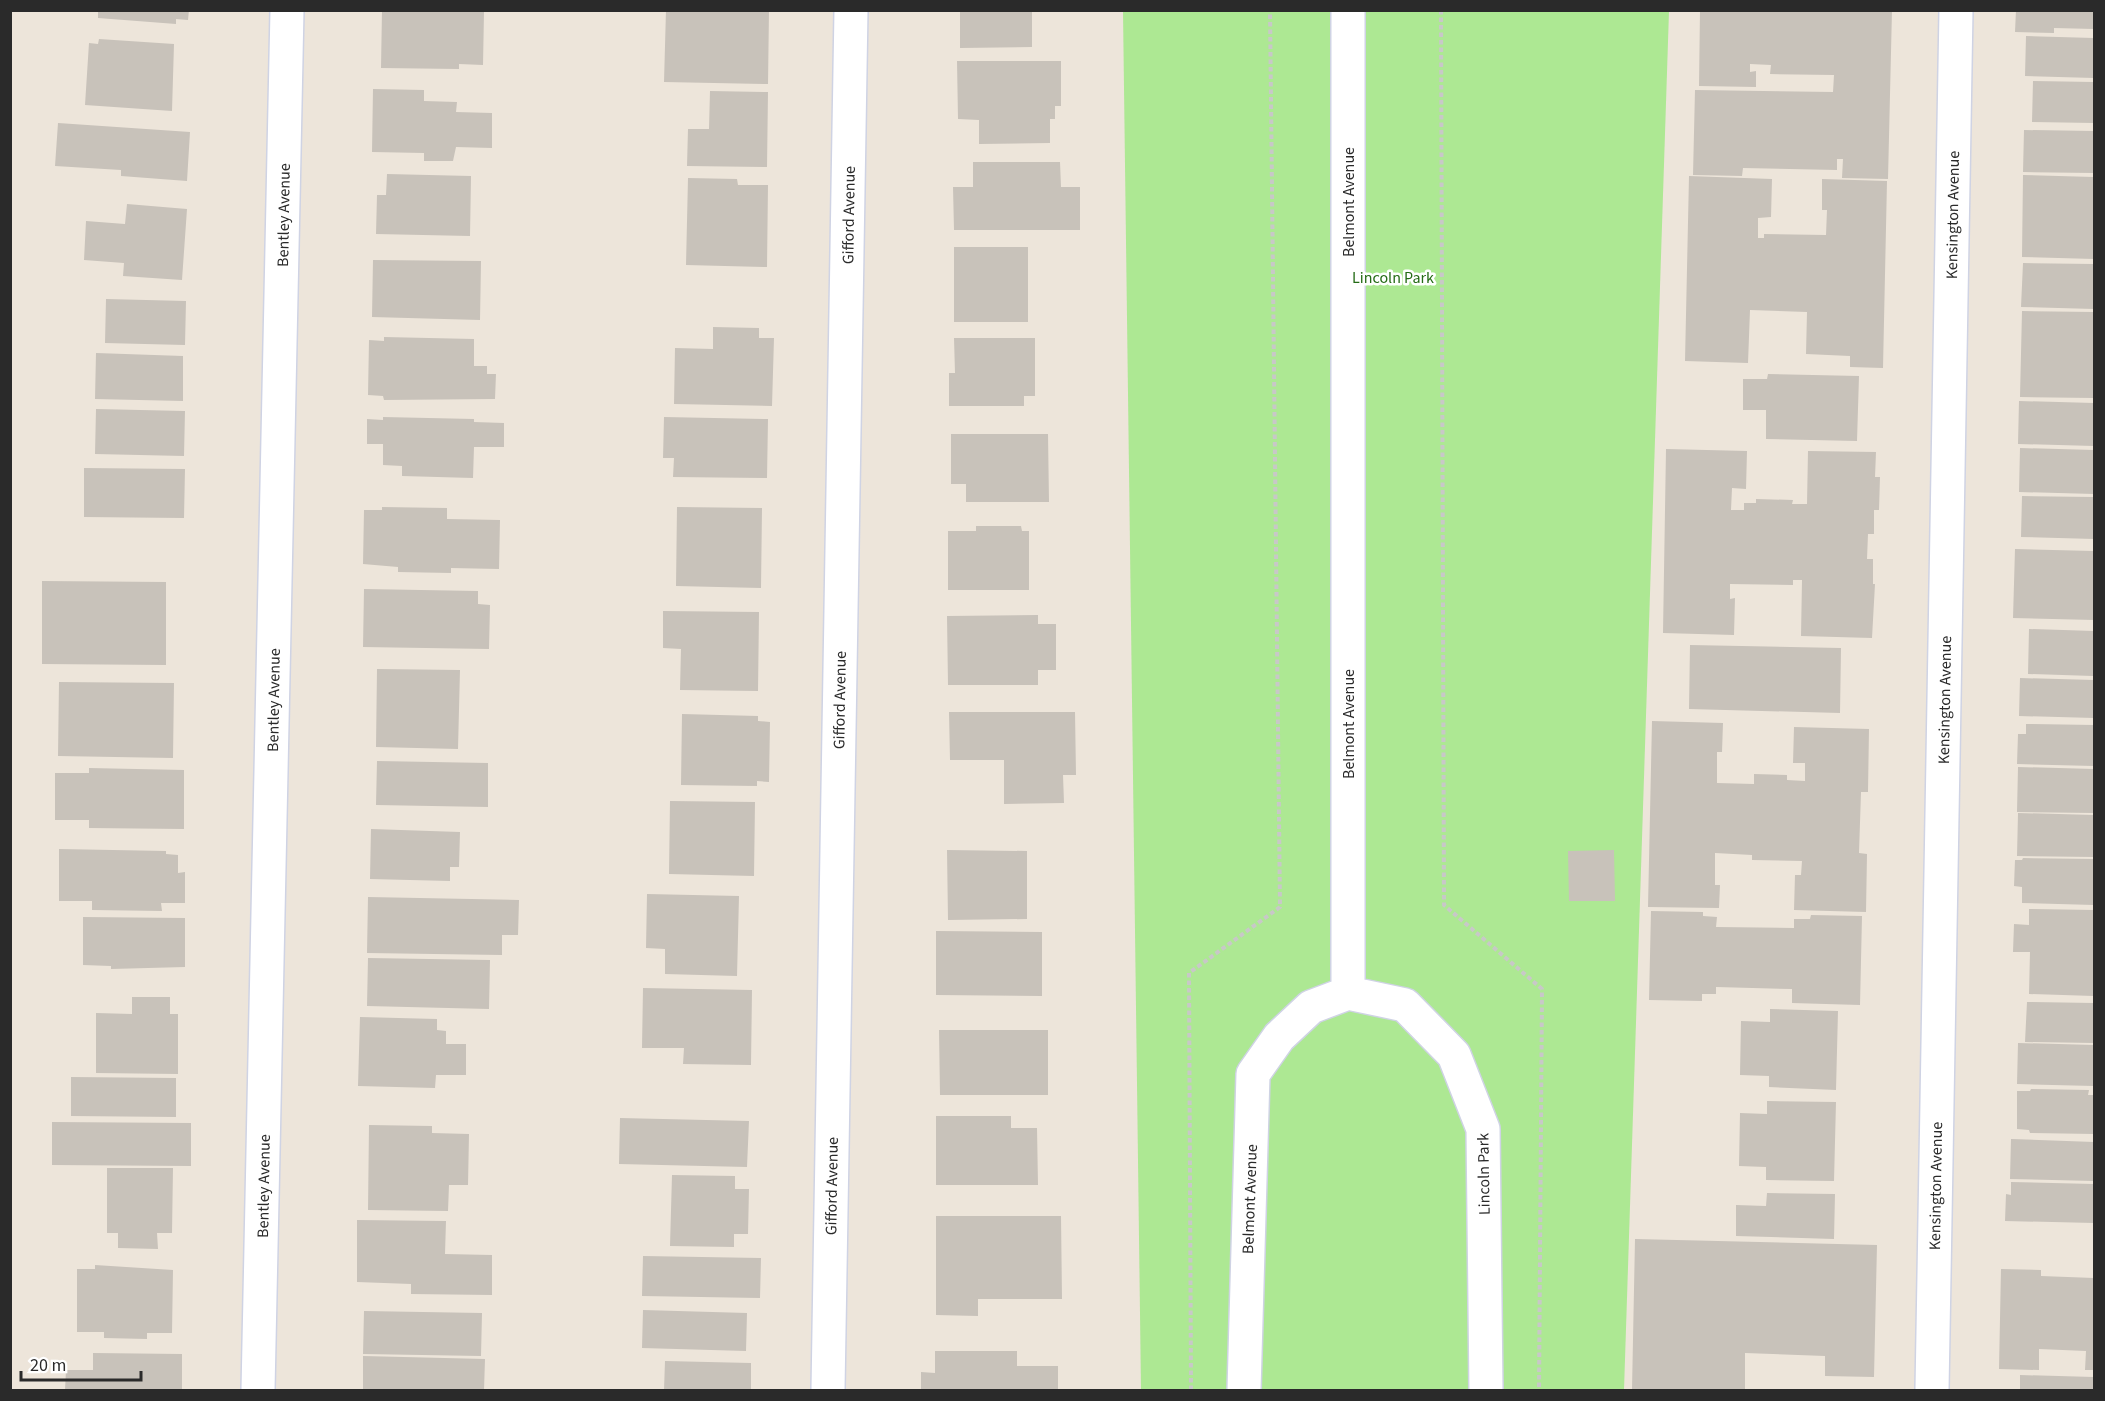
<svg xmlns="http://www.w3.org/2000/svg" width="2105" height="1401" font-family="'Source Sans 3',sans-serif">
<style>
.green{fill:#ade893}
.building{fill:#c8c2ba}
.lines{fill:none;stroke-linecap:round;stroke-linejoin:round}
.street-casing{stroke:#cfd3e4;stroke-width:36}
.path{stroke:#c8c8c8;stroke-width:4;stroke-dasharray:4.5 3;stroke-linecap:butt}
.street{stroke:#fff;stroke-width:33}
.labels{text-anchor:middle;stroke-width:5;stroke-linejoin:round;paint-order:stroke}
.street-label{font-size:16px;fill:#2a2a2a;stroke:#fff}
.park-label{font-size:16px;fill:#246b15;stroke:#fff}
</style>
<rect width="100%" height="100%" fill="#ede5da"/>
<!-- green -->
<path class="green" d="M1123 11H1669L1624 1390H1141Z"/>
<!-- building -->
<path class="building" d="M98 10H189L188 20 176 19V24L98 18Z
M382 10 484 12 483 65 459 64V69L381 68Z
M666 10H769L768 84 664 82Z
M960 10H1032V47L960 48Z
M1700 10H1892L1888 179 1842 178 1843 159H1837V170L1743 168 1742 176 1693 175 1695 90 1833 92 1834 75 1770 74 1771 65 1750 64V72L1756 71V87L1699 86Z
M2016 10H2094V29L2054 28V33L2015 32Z
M2026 36 2094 38V78L2025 76Z
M99 39 174 44 172 111 85 105 89 43 98 44Z
M957 61H1061V106H1055V119H1050V143L979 144V120L958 119Z
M2033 81 2094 82V123L2032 122Z
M373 89 424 90V101L457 102 456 112 492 113V148L456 147 453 161H424V153L372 152Z
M710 91 768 92 767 167 687 166 688 129H709Z
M58 123 190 132 187 181 121 176V170L55 166Z
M2024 130 2094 131V173L2023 172Z
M973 162H1060L1061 187H1080V230H954L953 187H973Z
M387 174 471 176 470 236 376 234 377 195H386Z
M2023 175 2094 177V259L2022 257Z
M1689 176 1772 179 1771 217 1758 218V238H1764V234L1826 235 1827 210H1822V179L1887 181 1883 368 1850 367V356L1806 354 1807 312 1750 310 1748 363 1685 361Z
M688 178 737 179 738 185H768L767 267 686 265Z
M127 204 187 209 182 280 123 276 124 263 84 260 86 221 125 224Z
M954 247H1028V322H954Z
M373 260 481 261 480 320 372 317Z
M2023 263 2094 264V309L2021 307Z
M106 299 186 301 185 345 105 343Z
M2022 311 2094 312V398L2020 397Z
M713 327 759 328V338H774L772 406 674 404 675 348 713 349Z
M384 337 474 339V366H487V374H496L495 399 384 400 383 396 368 395 369 340 384 341Z
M954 338H1035V396H1024V406H949V373H955Z
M96 353 183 356V401L95 399Z
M1768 374 1859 376 1857 441 1766 439V410H1743V379H1767Z
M2019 401 2094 403V446L2018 444Z
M96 409 185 411 184 456 95 454Z
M383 417 474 419V422L504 423V447H474L473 478 402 476V466L383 465V444H367V419L383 420Z
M664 417 768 419 767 478 673 477 674 458H663Z
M951 434H1048L1049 502H966V484H951Z
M2020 448 2094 450V494L2019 492Z
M1666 449 1747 451 1746 489 1732 488 1731 510H1744V503H1756V499L1793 500 1792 504H1807L1808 451 1876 452 1875 477H1880L1879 510H1874V534H1868L1867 559H1873V584H1875L1872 638 1801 636 1802 580H1793V585L1730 584V599L1735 598 1734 635 1663 633Z
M84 468 185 469 184 518 84 517Z
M2022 496 2094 497V539L2021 537Z
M382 507 447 508V519L500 520 499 569 451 568V573L398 572V567L363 564 364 510H382Z
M677 507 762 508 761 588 676 586Z
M976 526H1021L1022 531H1029V590H948V531H976Z
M2015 549 2094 551V620L2013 618Z
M42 581 166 582V665L42 664Z
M364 589 478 591V604L490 605 489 649 363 647Z
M663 611 759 612 758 691 680 690 681 649 663 648Z
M1038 615V624H1056V670H1038V685H948L947 616Z
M2029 629 2094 631 2093 676 2028 674Z
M1690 645 1841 648 1840 713 1689 709Z
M377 669 460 670 458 749 376 747Z
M2020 678 2094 680V718L2019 716Z
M59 682 174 683 173 758 58 756Z
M949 712H1075L1076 775H1063L1064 803 1004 804V760H950Z
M682 714 758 716V721L770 722 769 782 757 781V786L681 785Z
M1652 721 1723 723 1722 752H1717V783L1754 784V774L1787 775V780L1805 781V763H1793L1794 727 1869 729 1868 792H1861L1859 853 1867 854 1866 912 1794 910 1795 875H1801L1802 861 1752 860V855L1715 853V885H1720L1719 908 1648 907Z
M2026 724 2094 725V766L2017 764 2018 734H2026Z
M377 761 488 763V807L376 805Z
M2018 767 2094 769V813L2017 812Z
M89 768 184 770V829L89 828V820H55V773H89Z
M670 801 755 802 754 876 669 874Z
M2018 813 2094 815V857L2017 856Z
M371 829 460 832 459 867H450V881L370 879Z
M59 849 166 851V854L178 855V873L185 872V903H161L162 911 92 910V901H59Z
M947 850 1027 851V919L948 920Z
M1614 850 1615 901H1569L1568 851Z
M2023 858 2094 859V905L2022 903V887L2014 886 2015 860H2022Z
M647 894 739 896 737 976 665 974V949L646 948Z
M368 897 519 900 518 935H502V955L367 953Z
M2029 909 2094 910V996L2029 994 2030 952H2013L2014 924 2029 925Z
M1651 911 1703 912V916L1717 917 1716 927 1794 928V919H1810L1811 915 1862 916 1860 1005 1792 1003V989L1716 987V994H1702V1001L1649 1000Z
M83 917 185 918V967L111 969V966L83 965Z
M936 931 1042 932V996L936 995Z
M368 958 490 960 489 1009 367 1006Z
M643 988 752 990 751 1065 683 1064 684 1048H642Z
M132 997H170V1014H178V1074L96 1073V1013L132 1014Z
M2027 1002 2094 1003V1043L2025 1042Z
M1770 1009 1838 1011 1836 1090 1769 1087V1076L1740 1075 1741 1021 1770 1022Z
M360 1017 437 1019V1030L446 1031V1044H466V1075H436L435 1088 358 1086Z
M939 1030H1048V1095H940Z
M2018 1043 2094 1045V1086L2017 1084Z
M71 1077 176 1078V1117L71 1116Z
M2031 1089 2089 1090 2088 1095H2094V1134L2030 1133 2029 1130 2017 1129V1091H2030Z
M1767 1101 1836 1102 1834 1181 1766 1180V1167L1739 1166 1740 1113 1767 1114Z
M936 1116H1011V1128H1037L1038 1185H936Z
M620 1118 749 1121 747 1167 619 1164Z
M52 1122 191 1123V1166L52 1165Z
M369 1125 432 1126V1133L469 1134 468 1185H449L448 1211 368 1210Z
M2011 1139 2094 1142V1181L2010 1179Z
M107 1168H173L172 1233H157L158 1249 118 1248V1233H107Z
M672 1175 735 1176V1189H749L748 1234H734V1247L670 1246Z
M2011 1182 2094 1184V1223L2005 1221 2006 1194 2011 1195Z
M1767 1193 1835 1194 1834 1239 1736 1236V1205L1766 1206Z
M936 1216H1061L1062 1299H978V1316L936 1315Z
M357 1220 446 1221 445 1254 492 1255V1295L411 1294V1284L357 1282Z
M1635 1239 1877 1245 1874 1377 1825 1376V1356L1745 1353V1390H1632Z
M643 1256 761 1258 760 1298 642 1296Z
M95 1265 173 1270 172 1333H147V1339L104 1338V1332H77V1269H95Z
M2001 1269 2041 1270V1276L2094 1278V1370H2085L2086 1351 2039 1349V1370L1999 1369Z
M643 1310 747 1313 746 1351 642 1348Z
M364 1311 482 1313 481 1356 363 1354Z
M935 1351H1017V1366H1058V1390H921V1372L935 1373Z
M93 1353 182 1354V1390H65L66 1370H93Z
M363 1356 485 1359 484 1390H363Z
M665 1361 751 1363V1390H664Z
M2020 1375 2094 1377V1390H2020Z"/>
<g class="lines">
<defs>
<path id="street" d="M1348 10V993
M1348 993 1405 1005 1454 1055 1483 1129 1486 1390
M258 1390 287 10
M828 1390 851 10
M1244 1390 1253 1074 1279 1037 1311 1007 1348 993
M1932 1390 1956 10"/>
</defs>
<!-- street casing -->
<use href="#street" class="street-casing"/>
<!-- path -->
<path class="path" d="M1441 10 1444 905 1542 989 1539 1390
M1191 1390 1189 973 1280 907 1270 10"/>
<!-- street -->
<use href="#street" class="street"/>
</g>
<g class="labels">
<!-- street labels -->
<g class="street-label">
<text transform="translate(1348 202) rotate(-90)" y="6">Belmont Avenue</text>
<text transform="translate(283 215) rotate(-89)" y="6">Bentley Avenue</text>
<text transform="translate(848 215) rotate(-89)" y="6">Gifford Avenue</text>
<text transform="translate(1952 215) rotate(-89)" y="6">Kensington Avenue</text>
<text transform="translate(273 700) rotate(-89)" y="6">Bentley Avenue</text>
<text transform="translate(839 700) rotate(-89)" y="6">Gifford Avenue</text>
<text transform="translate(1944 700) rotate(-89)" y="6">Kensington Avenue</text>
<text transform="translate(1348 724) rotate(-90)" y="6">Belmont Avenue</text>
<text transform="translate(1483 1174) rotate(-91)" y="6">Lincoln Park</text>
<text transform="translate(263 1186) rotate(-89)" y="6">Bentley Avenue</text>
<text transform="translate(831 1186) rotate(-89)" y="6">Gifford Avenue</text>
<text transform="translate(1935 1186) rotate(-89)" y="6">Kensington Avenue</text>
<text transform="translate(1249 1199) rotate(-88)" y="6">Belmont Avenue</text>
</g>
<!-- park labels -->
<g class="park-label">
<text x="1393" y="283">Lincoln Park</text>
</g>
</g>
<!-- border -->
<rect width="2105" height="1401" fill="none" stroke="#2a2a2a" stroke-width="24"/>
<!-- scale -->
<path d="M21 1371v9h120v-9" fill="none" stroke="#2a2a2a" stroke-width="3"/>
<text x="30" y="1371" font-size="18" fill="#2a2a2a" stroke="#ffffff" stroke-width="4.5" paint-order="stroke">20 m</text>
</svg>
